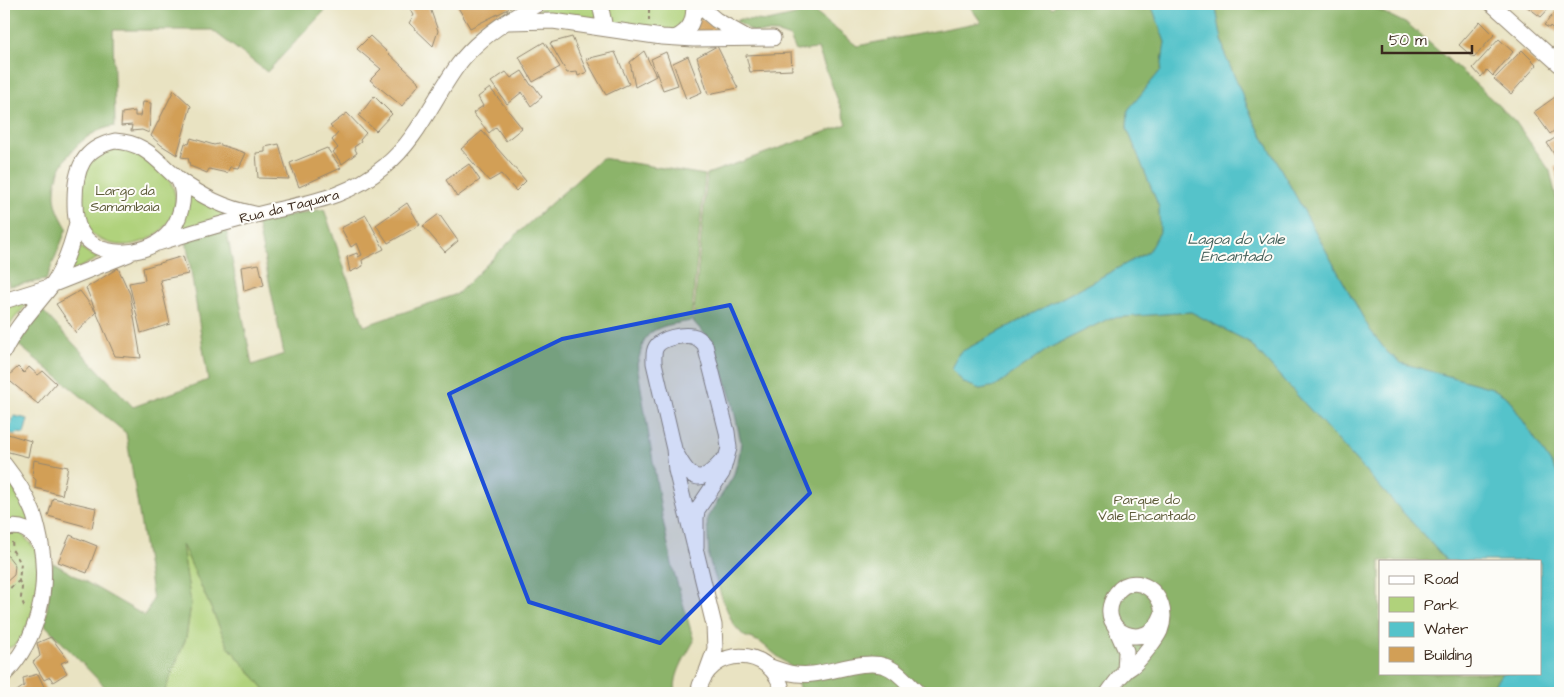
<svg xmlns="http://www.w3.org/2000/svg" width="1564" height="697" font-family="'Architects Daughter',sans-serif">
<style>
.green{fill:#b0d27b;stroke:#767e4c}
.forest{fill:#8cb46b;stroke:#646f44}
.water{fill:#55c3ca;stroke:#487674}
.building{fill:#d29f56}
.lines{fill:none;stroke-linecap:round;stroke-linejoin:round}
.minor-casing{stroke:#928670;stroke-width:17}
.path{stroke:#928670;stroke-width:2;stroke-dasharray:4 4;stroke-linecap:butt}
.minor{stroke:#fff;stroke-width:15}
.marked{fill:#1d4ed8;fill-opacity:0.2;stroke:#1d4ed8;stroke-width:4;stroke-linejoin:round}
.labels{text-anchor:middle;stroke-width:4;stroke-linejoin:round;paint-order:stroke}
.park-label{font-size:14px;fill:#5e5c3a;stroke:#fdfcf7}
.street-label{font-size:14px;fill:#3b2a1e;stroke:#fdfcf7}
.water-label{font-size:15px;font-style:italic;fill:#44605a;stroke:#fdfcf7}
</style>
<rect width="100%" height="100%" fill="#fdfcf7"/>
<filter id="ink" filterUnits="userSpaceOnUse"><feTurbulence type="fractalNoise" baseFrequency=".02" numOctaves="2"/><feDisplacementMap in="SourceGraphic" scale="10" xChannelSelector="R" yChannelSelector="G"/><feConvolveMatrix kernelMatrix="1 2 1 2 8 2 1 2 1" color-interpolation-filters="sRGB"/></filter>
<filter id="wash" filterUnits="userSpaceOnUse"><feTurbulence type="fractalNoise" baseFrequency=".0096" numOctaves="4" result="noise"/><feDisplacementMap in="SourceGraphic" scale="20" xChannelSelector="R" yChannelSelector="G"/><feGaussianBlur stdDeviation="1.12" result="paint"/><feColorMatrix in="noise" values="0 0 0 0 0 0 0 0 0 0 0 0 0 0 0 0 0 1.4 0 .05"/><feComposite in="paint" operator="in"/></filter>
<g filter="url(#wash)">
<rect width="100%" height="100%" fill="#e9e3c2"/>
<!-- green -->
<path class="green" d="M550 4H688L690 13 678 30 669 32 520 18Z
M119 147C126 149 135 150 141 153 146 156 151 162 155 166 161 171 167 176 171 183 191 223 139 257 104 241 90 235 81 225 80 210 77 192 85 174 90 158Z
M189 194 234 214 179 230Z
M76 244 90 254 98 258 63 276Z
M33 297 14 319 6 331 4 323V306Z
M4 473 9 480 34 526 4 524Z
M20 532 38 552 37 600 21 640 13 646 4 650V534Z
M181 541 228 646 268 693H164L186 638 191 604Z"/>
<!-- forest -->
<path class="forest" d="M4 4H331L267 72 212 30H113L115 126C85 130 56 160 55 191 54 205 60 216 67 228L46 280 9 286 4 263Z
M968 4H1048L1053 8 1056 4H1151L1165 42 1161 70 1128 110 1127 128 1159 207 1160 232 1148 252 959 353 952 369 964 383 980 389 995 386 1051 347 1110 318 1191 312 1249 342 1447 561H1380V673H1502L1489 693H801L792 668 760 642 744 636 733 624 722 598 709 559 707 518 733 477 739 457 741 442 732 401 718 357 712 342 693 321 707 174 847 124 818 49 796 51 790 37 778 33 753 32 736 21 740 19 768 21 813 11 857 46 981 22Z
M1215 4H1366L1409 25 1469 78 1515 121 1550 171 1560 214V477L1508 398 1492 388 1401 363 1387 352 1370 330 1253 119 1225 55Z
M602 158 705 175 691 321C675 324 652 325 644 341 641 348 640 357 637 364L662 516 673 569 694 641C686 656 672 676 676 693H268L228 646 182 544 191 604 186 638 164 693H111L45 625 53 563 145 616 153 599 126 433 16 343 28 326 43 311 133 407 208 380 186 239 226 228 252 365 284 354 256 217 291 215 324 209 364 326 457 294 520 231Z"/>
<!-- water -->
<path class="water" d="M1151 4H1215L1225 55 1253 119 1370 330 1387 352 1401 363 1492 388 1508 398 1560 477V693H1489L1502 673H1540V561H1447L1249 342 1191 312 1110 318 1051 347 995 386 980 389 964 383 952 369 959 353 1148 252 1160 232 1159 207 1127 128 1128 110 1161 70 1165 42Z
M14 416 28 419 24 434 18 433 15 435 8 432Z"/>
<g id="blocks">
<!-- building -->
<path class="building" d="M407 4H426L430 8 438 31 433 46 409 23 414 15Z
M456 4H518L470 28Z
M1527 4H1553L1541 17 1526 6Z
M1560 7V35L1550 26 1549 28 1544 25Z
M700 18 707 22 723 35H690Z
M1480 21 1494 35 1474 58 1459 45Z
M370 36 420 83 402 106 370 80 381 69 357 49Z
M572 37 587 72 578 76 577 72 567 73 550 43Z
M1499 39 1513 52 1493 76 1487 70 1481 77 1473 68Z
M544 42 560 67 533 82 519 57Z
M717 46 738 88 708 94 697 57Z
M1522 50 1537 65 1511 94 1494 79Z
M644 51 656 76 635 87 630 62Z
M615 52 629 84 606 95 586 59Z
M666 52 678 85 663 90 651 59Z
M791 53 792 70 750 72 746 55Z
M688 56 702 92 686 99 673 63Z
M522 71 531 85 534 86 542 97 531 106 522 92 507 104 491 82 506 72 511 78Z
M490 88 522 128 506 141 496 127 489 133 473 113 483 106 478 97Z
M174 90 191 106 177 155 161 145 151 136Z
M374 96 392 114 376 131 359 116Z
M1555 97 1560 103V126L1550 134 1534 112Z
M143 102 151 103 149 133 142 130 131 131 132 125 121 126 122 113 135 111V116H140Z
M347 113 366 133 360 140 361 142 354 147 357 153 342 164 333 152 338 148 332 140 338 133 330 126Z
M482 131 526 181 516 191 501 174 489 181 461 149Z
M1560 135V157L1557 159 1547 143Z
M191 138 214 145 218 144 245 153 238 168 230 167 227 173 209 169 207 173 190 166 188 158 181 157 185 143 189 144Z
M279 144 289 179 258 178 256 153 265 152V147Z
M327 148 341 168 299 187 290 163Z
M469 164 480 180 457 197 446 180Z
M1560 165V189L1554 167Z
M407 203 420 225 388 243 376 225Z
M439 214 458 241 445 252 423 226Z
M366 215 384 249 362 260 363 266 350 272 347 257 357 253 358 257 362 255 357 243 351 247 341 228Z
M183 256 188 274 160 280 170 324 141 333 129 283 145 280 143 268Z
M259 264 264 285 244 291 241 267Z
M118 268 130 294 141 358 115 356 86 288Z
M80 291 96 312 76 333 56 304Z
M18 367 24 373 29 367 38 375 43 371 56 383 38 404 6 378Z
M8 434 31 441 28 457 5 451Z
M34 460 68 467 62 495 35 488 36 480 32 476Z
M53 498 96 508 92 528 48 516Z
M70 535 97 546 87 573 58 562Z
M4 556H8L15 565 14 575 4 584Z
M51 637 68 660 61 663 67 673 53 682 50 677 44 680 33 662 40 656 37 643Z
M38 674 47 693H14L24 686 23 678Z"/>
</g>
</g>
<g filter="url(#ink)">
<use href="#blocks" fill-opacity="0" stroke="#928670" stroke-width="1"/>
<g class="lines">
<defs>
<path id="minor" d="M600 4 605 28
M697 4 716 20 746 37
M1492 4 1560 65
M508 22 553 21 662 37 694 39 773 38
M675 38C691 30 694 21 694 4
M115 141C138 142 151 153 167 169 170 172 175 176 178 179 188 196 180 223 166 236 144 257 96 260 80 230 75 221 75 210 75 200 75 169 83 148 115 141Z
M178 179C203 197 224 208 255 214
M158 243C190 233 223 223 256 215 306 202 343 201 385 166 418 139 433 99 458 65 478 38 508 19 538 4
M51 285 129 254
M4 301 49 287
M4 351C16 326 35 307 52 285 64 267 72 244 77 223
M677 455C691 481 701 485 722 461
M4 464C15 478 25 493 32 510 36 519 38 529 40 539 50 588 39 638 4 675
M4 529C21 524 30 530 40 544
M696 547V518L697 510 722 473 729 448 727 432 705 345C701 340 698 337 692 336 683 334 661 338 656 347 653 352 654 357 654 363L674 449 676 470 714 625 715 649 707 671
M1115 626 1126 651 1125 672
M768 666C783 672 796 676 813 674 833 672 866 659 885 666 898 670 908 684 918 693
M698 693C708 644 773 644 783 693
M1108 693C1113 686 1118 678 1125 672 1127 669 1131 668 1134 665 1141 658 1156 640 1160 631 1175 593 1129 564 1113 599 1097 631 1147 655 1162 615"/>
</defs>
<!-- minor casing -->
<use href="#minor" class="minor-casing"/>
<!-- path -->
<path class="path" d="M649 21V4
M12 542 13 551 21 563 19 581 22 587 21 598 25 608
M4 549 13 551
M4 593 19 581"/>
<!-- minor -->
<use href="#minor" class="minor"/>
</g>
</g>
<!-- marked area -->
<path class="marked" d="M730 305 810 493 660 643 529 602 449 394 562 339Z"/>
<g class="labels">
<!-- park labels -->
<g class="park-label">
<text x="125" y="195">Largo da<tspan x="125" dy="16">Samambaia</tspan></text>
<text x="1147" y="504">Parque do<tspan x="1147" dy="16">Vale Encantado</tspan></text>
</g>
<!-- street labels -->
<g class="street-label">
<text transform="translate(289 206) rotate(-14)" y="5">Rua da Taquara</text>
</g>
<!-- water labels -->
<g class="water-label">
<text x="1236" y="244">Lagoa do Vale<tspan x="1236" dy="17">Encantado</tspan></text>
</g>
</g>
<!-- margin -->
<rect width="1564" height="697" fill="none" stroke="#fdfcf7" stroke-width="20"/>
<!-- legend -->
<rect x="1379" y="560" width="162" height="115" fill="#fdfcf7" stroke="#afa8a0"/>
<rect x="1389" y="576" width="25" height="8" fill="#ffffff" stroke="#afa8a0"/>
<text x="1424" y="584" font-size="15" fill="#3b2a1e">Road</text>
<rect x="1389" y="597" width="25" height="15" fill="#b0d27b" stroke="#afa8a0"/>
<text x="1424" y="610" font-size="15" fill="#3b2a1e">Park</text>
<rect x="1389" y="622" width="25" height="15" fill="#55c3ca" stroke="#afa8a0"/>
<text x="1424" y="634" font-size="15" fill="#3b2a1e">Water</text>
<rect x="1389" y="647" width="25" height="15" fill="#d29f56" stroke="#afa8a0"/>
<text x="1424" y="660" font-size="15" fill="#3b2a1e">Building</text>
<!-- scale -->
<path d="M1382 45v8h90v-8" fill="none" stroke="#3b2a1e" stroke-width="2.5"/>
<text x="1389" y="45" font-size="15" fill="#3b2a1e" stroke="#fdfcf7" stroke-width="4" paint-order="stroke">50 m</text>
</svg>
